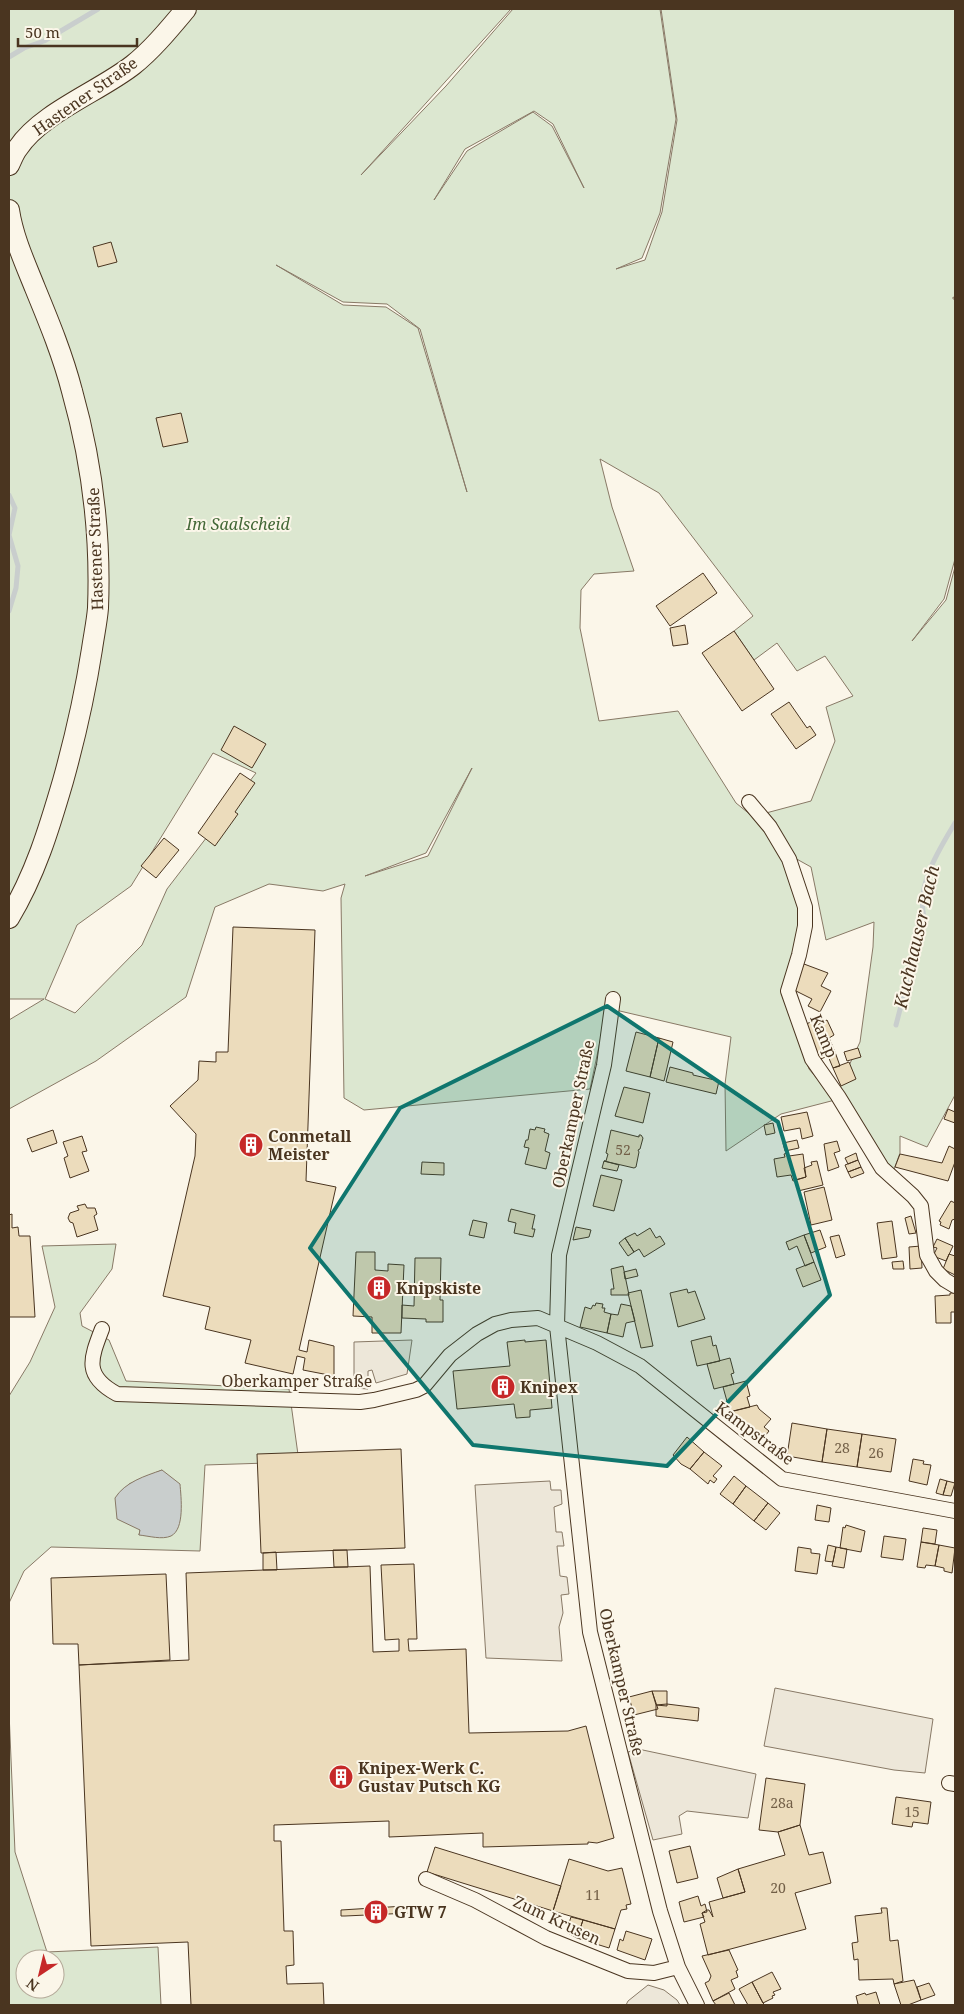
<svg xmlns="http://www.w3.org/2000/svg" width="964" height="2014" font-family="'Noto Serif',serif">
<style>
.green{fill:#dce7d0;stroke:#887966;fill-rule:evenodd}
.parking{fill:#ede7d9;stroke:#887966}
.water{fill:#c9cecd;stroke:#887966}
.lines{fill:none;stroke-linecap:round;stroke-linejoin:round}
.stream{stroke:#c9cecd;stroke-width:5}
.building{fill:#ecdcbc;stroke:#4a3520}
.minor-casing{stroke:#4a3520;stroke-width:16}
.secondary-casing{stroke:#4a3520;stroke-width:22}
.minor{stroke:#fbf6e9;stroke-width:14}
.secondary{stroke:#fbf6e9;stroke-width:20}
.marked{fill:#0f766e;fill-opacity:0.2;stroke:#0f766e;stroke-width:4;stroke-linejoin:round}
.labels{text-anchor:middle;stroke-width:4;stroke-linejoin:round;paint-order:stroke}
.number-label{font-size:14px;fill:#725f47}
.street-label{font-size:16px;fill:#4a3520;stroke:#fbf6e9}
.park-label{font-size:16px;font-style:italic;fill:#436837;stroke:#fbf6e9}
.poi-label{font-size:16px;font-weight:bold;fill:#4a3520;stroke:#fbf6e9;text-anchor:start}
.water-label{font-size:18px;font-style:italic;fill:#4a3520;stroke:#fbf6e9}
</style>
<rect width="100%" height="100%" fill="#fbf6e9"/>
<!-- green -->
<path class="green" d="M9 9H511L361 175 446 86 513 9H660L676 119 660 213 642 258 616 269 645 260 662 212 677 120 661 9H955V298L953 297V299H955V559L944 599 912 641 946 600 955 567V1095L927 1147 900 1136V1153L893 1172 886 1166 839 1087 860 1042 873 947 874 922 826 940 811 867 793 857 766 813 811 801 835 741 826 707 853 696 825 656 797 671 777 643 754 660 734 631 753 616 659 493 600 459 612 507 634 571 594 574 581 590 580 628 599 721 678 711 736 803 762 824 781 848 803 920 788 1010 809 1069 835 1100 781 1114 726 1151 725 1084 731 1037 607 1008 590 1089 364 1110 344 1098 341 898 345 884 323 891 269 884 215 907 186 997 96 1061 9 1109V1020L44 999H9ZM534 111 553 124 584 188 552 126 533 112 467 151 434 200 465 149ZM276 265 343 302 387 304 420 329 467 492 418 328 386 307 343 305ZM213 753 256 773 167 889 142 945 75 1013 45 999 77 925 131 886ZM472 768 428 856 365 876 426 853Z
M116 1244 112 1269 80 1313 82 1326 109 1340 126 1381 289 1389 299 1462 205 1465 200 1551 51 1547 24 1571 9 1603V1396L30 1362 55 1307 42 1246ZM162 1470 139 1535 140 1530 129 1484Z
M9 1712 15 1852 47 1952 158 1947 161 2005H9ZM25 1959H55V1989H25Z"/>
<!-- parking -->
<path class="parking" d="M412 1340 407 1374 376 1383 372 1370 368 1371V1389L354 1388V1342Z
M550 1481 551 1490H561L562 1504 554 1507 556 1532H562L564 1546H557L560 1576 567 1577 569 1594 561 1595 563 1613 559 1627 562 1661 486 1658 475 1485Z
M775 1688 933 1719 925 1773 894 1770 764 1746Z
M638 1749 756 1774 748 1818 687 1811 679 1816 682 1834 653 1840 628 1752Z
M648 1985 664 1990 677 2000 680 2005H626L628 2001Z"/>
<!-- water -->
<path class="water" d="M162 1470 180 1484C181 1497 185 1529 171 1536 162 1540 149 1536 139 1535L140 1530 117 1519 115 1498C125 1482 145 1476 162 1470Z"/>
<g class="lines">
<!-- stream -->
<path class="stream" d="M9 57 24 48 44 41 98 9
M9 495 15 508 9 535 18 566 16 588 9 611
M896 1025 924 917C916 885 939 850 955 823"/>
</g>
<!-- building -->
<path class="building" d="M111 242 117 262 98 267 93 247Z
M181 413 188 442 163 447 156 418Z
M703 573 717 593 670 626 656 606Z
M685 625 688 644 673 646 670 628Z
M734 631 774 689 742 711 702 653Z
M789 702 807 728 810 726 816 735 796 749 771 714Z
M234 726 266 744 252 768 221 750Z
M240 773 255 783 235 812 238 814 215 846 198 833Z
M164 838 179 850 156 878 141 866Z
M233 927 315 930 306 1181 336 1187 299 1350 307 1352 309 1340 334 1346V1376L303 1370 305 1358 297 1356 293 1374 245 1363 251 1340 205 1329 210 1307 163 1296 195 1156 196 1134 170 1106 198 1080 199 1061 216 1062V1052H228Z
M804 964 828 973 821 986 831 991 820 1012 808 1006 812 999 792 989Z
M827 1020 834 1035 829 1038 835 1052 828 1056 815 1026Z
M813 1021 828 1056 818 1060 804 1025Z
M636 1032 659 1038 650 1077 626 1071Z
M659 1038 673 1042 664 1081 650 1077Z
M858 1048 861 1057 847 1061 844 1052Z
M835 1052 840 1066 833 1068 828 1056Z
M849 1062 856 1079 841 1086 833 1068Z
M670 1067 693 1073V1075L719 1081 716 1094 666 1082Z
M624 1087 650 1093 643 1123 615 1116Z
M948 1109 955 1112V1123L944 1119Z
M807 1112 813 1136 802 1139 800 1128 784 1131 781 1117Z
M773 1123 775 1133 766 1135 764 1125Z
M536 1127 545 1129 544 1132 549 1134 545 1151 550 1153 546 1169 525 1164 529 1148 524 1147 526 1140H528L530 1129 535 1130Z
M53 1130 57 1143 32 1152 27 1139Z
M611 1130 639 1137V1135H641L643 1138 640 1149 638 1150 639 1152 636 1167 634 1168 604 1161H606L608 1154 606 1153Z
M82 1136 87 1151 82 1152 89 1171 70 1178 64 1158 68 1156 63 1142Z
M797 1140 799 1148 785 1151 783 1143Z
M837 1141 840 1151 834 1153 839 1167 828 1171 824 1144Z
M949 1146 955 1149V1162L948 1181 895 1167 900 1154 942 1163Z
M788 1153 789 1156 803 1154 806 1177 793 1181 791 1175 777 1177 774 1159 785 1157 784 1154Z
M856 1153 858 1160 848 1164 845 1158Z
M858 1160 861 1167 848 1172 845 1165Z
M604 1161 619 1165 617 1171 602 1168Z
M817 1161 823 1185 798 1191 795 1180 806 1177 804 1168 812 1165 811 1162Z
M422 1162 444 1163V1175L421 1174Z
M861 1167 864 1173 851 1178 848 1172Z
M601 1175 622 1180 614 1211 593 1206Z
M824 1187 832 1220 811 1225 804 1192Z
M951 1201 955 1203V1219L952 1220 949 1229 940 1225 941 1222 939 1221Z
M85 1204 87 1208H95L97 1214 94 1216 98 1230 77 1237 73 1223 70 1222 68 1218 70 1213 79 1210 77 1206Z
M511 1209 535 1215 532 1229H535L533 1237 514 1233 516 1223 508 1221Z
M12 1214V1228L18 1227 19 1236H30L35 1317H9V1215Z
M911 1216 916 1233 909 1234 905 1218Z
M473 1220 487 1223 484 1238 469 1235Z
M892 1221 897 1257 882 1259 877 1223Z
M576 1227 591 1230 589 1237 573 1240Z
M650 1228 656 1238 660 1236 665 1244 644 1257 639 1249 634 1252 625 1238 635 1233 637 1236Z
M820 1230 826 1247 811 1253 804 1235Z
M804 1235 814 1262 805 1266 797 1246 789 1250 786 1242Z
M839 1235 845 1255 836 1258 830 1237Z
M625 1238 634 1252 628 1256 619 1243Z
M937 1239 953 1246 946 1261 933 1256 937 1248 933 1247Z
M921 1246 922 1268 910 1269 909 1247Z
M356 1252H375V1270L388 1271V1264L404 1265 401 1333H372V1317L353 1316Z
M949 1254 955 1256V1275L943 1269Z
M415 1258H441L440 1300H443V1322H426V1319L402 1318V1305L414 1306Z
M903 1261 904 1269H893L892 1262Z
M814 1262 821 1280 803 1287 796 1269Z
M623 1266 629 1295H611V1289H614L611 1269Z
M636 1269 638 1276 625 1279 624 1272Z
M687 1289 688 1293 695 1291 705 1319 678 1327 670 1293Z
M641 1290 653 1346 641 1348 628 1293Z
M950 1293H955V1312H951V1323H936L935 1296 950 1295Z
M596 1303 603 1304 602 1308H605L604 1312 611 1314 607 1333 580 1327 585 1307 591 1309 593 1305 595 1306Z
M621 1304 631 1306 635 1321 626 1323 623 1337 607 1333 611 1314 618 1315Z
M711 1336 713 1346 716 1345 720 1361 697 1366 691 1341Z
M525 1340V1342L546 1340 552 1408 530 1410V1417L516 1418 514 1404 457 1409 453 1371 510 1366 507 1342Z
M730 1358 734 1373 731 1374 734 1384 714 1389 707 1364Z
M746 1381 750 1396 747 1397 750 1407 730 1412 723 1387Z
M757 1405 759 1409 771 1419 764 1427 769 1431 761 1441 730 1416 733 1411Z
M792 1423 827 1429 822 1462 787 1456Z
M827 1429 862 1434 857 1467 822 1462Z
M862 1434 896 1439 891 1472 857 1467Z
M687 1437 704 1452 690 1469 681 1464 673 1455Z
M401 1449 405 1548 261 1553 257 1454Z
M704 1452 722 1466 713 1476 717 1479 714 1483 710 1480 708 1484 690 1469Z
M913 1459 924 1461 923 1464 931 1465 927 1485 909 1481Z
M734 1476 746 1486 733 1504 720 1494Z
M940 1479 947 1481 943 1495 936 1493Z
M947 1481 955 1483 951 1496 943 1495Z
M746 1486 768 1503 754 1521 733 1504Z
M768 1503 780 1513 766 1530 754 1521Z
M817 1505 831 1508 829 1522 815 1520Z
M846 1525 865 1531 861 1552 840 1548 843 1527 845 1528Z
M923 1528 937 1530 935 1544 921 1542Z
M884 1536 906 1539 903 1560 881 1557Z
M921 1542 939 1545 935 1566 926 1565 925 1568 917 1567Z
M828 1545 836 1547 833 1562 825 1561Z
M939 1545 955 1548 952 1573 944 1571V1568L935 1566Z
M798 1547 811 1549V1553L820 1554 817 1574 795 1571Z
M836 1547 847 1549 844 1568 832 1566Z
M333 1550H347L348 1567H334Z
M276 1552 277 1570H263V1553Z
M414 1564 417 1639H408L409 1651 466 1649 469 1733 568 1731 586 1726 614 1838 597 1843 588 1842V1844L483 1847V1833L389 1837V1821L274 1825V1841H281L284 1931H293L294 1965 286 1966 287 1984 323 1983 324 2005H191L188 1942 91 1946 79 1665 189 1660 186 1573 370 1566 373 1652 399 1651V1639L385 1640 381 1565Z
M166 1574 170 1660 79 1665 78 1644H53L51 1578Z
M652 1691 658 1709 634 1715 629 1697Z
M652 1691H667V1706L656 1705Z
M667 1704 699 1708 698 1721 656 1716V1705Z
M766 1778 805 1784 800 1825 778 1832 759 1830Z
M896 1797 931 1802 928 1824 913 1822 912 1827 892 1824Z
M800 1825 809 1855 823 1852 831 1883 795 1893 806 1929 708 1955 700 1924 705 1922 702 1913 707 1910H709L713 1917 709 1902 745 1892 738 1869 785 1855 778 1832Z
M690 1846 698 1878 677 1883 669 1851Z
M435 1847 561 1886 553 1911 427 1872Z
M569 1859 608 1871 622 1868 631 1904 626 1905 627 1909 621 1910 615 1929 553 1911Z
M738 1869 745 1892 723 1898 717 1878Z
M698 1896 701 1906 705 1904 707 1912 702 1913 704 1917 684 1922 679 1902Z
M405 1906H410V1913L345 1916H341V1910Z
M881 1908H887L890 1941 898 1940 903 1981 894 1984 893 1979 859 1980 858 1959 854 1960 852 1943 858 1942 855 1916 882 1913Z
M571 1917 583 1920 577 1938 566 1932Z
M583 1920 615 1929 609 1948 577 1938Z
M626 1931 652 1939 645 1960 617 1950 620 1939 623 1941Z
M729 1950 738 1970 736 1971 738 1977 731 1980 735 1989 713 2001 705 1983 709 1981 711 1976 702 1956Z
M772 1972 781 1989 773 1992 775 1995 772 1996 773 1998 763 2003 752 1982Z
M914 1980 921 2000 908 2005H901L894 1984Z
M752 1982 763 2003 765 2005H748L739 1989Z
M929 1983 935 1995 921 2000 917 1987Z
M876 1992 880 2005H855L858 2004 856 1996 865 1993 866 1995Z
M729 1993 735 2005H716L713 2001Z"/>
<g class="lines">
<defs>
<path id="minor" d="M749 802 770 827 789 859 805 907V926L799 955 788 991 812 1059 838 1096 882 1168 913 1196 921 1206 927 1255 936 1271 945 1280 955 1286
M613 999 604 1065 559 1255 557 1326 590 1632 660 1911 678 1967 697 2005
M102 1329C90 1360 84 1376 117 1394L360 1402 374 1400 416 1390 424 1386 450 1355 477 1334 495 1324 511 1320 538 1318 597 1343 640 1366 782 1479 955 1511
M949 1783 955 1784
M426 1879 475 1900 546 1938 628 1971 654 1973 678 1967"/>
<path id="secondary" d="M9 165C12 159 14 153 18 148 41 113 100 91 133 65 153 49 170 28 186 9
M9 210C13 237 25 263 35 288 49 322 63 356 72 391 92 462 101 533 98 608 97 621 94 635 92 649 85 694 75 738 63 781 49 829 35 875 9 918"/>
</defs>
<!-- minor casing -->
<use href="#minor" class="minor-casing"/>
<!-- secondary casing -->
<use href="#secondary" class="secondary-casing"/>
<!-- minor -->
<use href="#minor" class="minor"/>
<!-- secondary -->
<use href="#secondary" class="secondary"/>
</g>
<!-- marked area -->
<path class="marked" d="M607 1006 778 1122 830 1295 667 1466 473 1445 310 1248 400 1108Z"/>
<!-- icons -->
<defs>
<symbol id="building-disc" viewBox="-11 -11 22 22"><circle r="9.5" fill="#c62828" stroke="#fbf6e9"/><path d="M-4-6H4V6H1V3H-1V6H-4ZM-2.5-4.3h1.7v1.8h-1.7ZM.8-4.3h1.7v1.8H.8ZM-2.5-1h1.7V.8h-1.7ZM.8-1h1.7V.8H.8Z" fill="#fff"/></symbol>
</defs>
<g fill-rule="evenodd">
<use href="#building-disc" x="237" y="1131" width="28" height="28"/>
<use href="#building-disc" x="365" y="1274" width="28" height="28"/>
<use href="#building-disc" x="489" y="1373" width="28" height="28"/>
<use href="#building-disc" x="327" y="1763" width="28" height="28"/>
<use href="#building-disc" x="362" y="1898" width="28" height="28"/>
</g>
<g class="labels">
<!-- number labels -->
<g class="number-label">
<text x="623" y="1155">52</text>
<text x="842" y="1453">28</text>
<text x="876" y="1458">26</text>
<text x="782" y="1808">28a</text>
<text x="912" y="1817">15</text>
<text x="778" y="1893">20</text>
<text x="593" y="1900">11</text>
</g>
<!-- street labels -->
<g class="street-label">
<text transform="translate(85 96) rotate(-35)" y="6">Hastener Straße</text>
<text transform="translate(95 549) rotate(-92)" y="6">Hastener Straße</text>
<text transform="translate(824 1036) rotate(67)" y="6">Kamp</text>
<text transform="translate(573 1114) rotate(-78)" y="6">Oberkamper Straße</text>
<text x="297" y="1387">Oberkamper Straße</text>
<text transform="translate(755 1433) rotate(37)" y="6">Kampstraße</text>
<text transform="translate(622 1682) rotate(77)" y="6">Oberkamper Straße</text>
<text transform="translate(557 1920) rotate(25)" y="6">Zum Krusen</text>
</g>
<!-- park labels -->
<g class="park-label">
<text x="238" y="530">Im Saalscheid</text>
</g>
<!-- poi labels -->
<g class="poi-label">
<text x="268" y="1142">Conmetall<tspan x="268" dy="18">Meister</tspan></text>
<text x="396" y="1294">Knipskiste</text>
<text x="520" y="1393">Knipex</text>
<text x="358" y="1774">Knipex-Werk C.<tspan x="358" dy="18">Gustav Putsch KG</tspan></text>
<text x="394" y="1918">GTW 7</text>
</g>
<!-- water labels -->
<g class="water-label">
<text transform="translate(917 937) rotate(-77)" y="6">Kuchhauser Bach</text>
</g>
</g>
<!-- border -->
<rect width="964" height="2014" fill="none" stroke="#4a3520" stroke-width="20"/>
<!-- north arrow -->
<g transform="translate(40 1974) rotate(215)"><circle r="24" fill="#fbf6e9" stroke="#b4a999"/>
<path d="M0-4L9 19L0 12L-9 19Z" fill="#c62828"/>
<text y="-8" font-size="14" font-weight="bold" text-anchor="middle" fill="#4a3520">N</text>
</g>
<!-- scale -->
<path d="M18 38v8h119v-8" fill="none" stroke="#4a3520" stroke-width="2.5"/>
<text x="25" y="38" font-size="15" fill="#4a3520" stroke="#fbf6e9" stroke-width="4" paint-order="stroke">50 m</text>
</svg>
